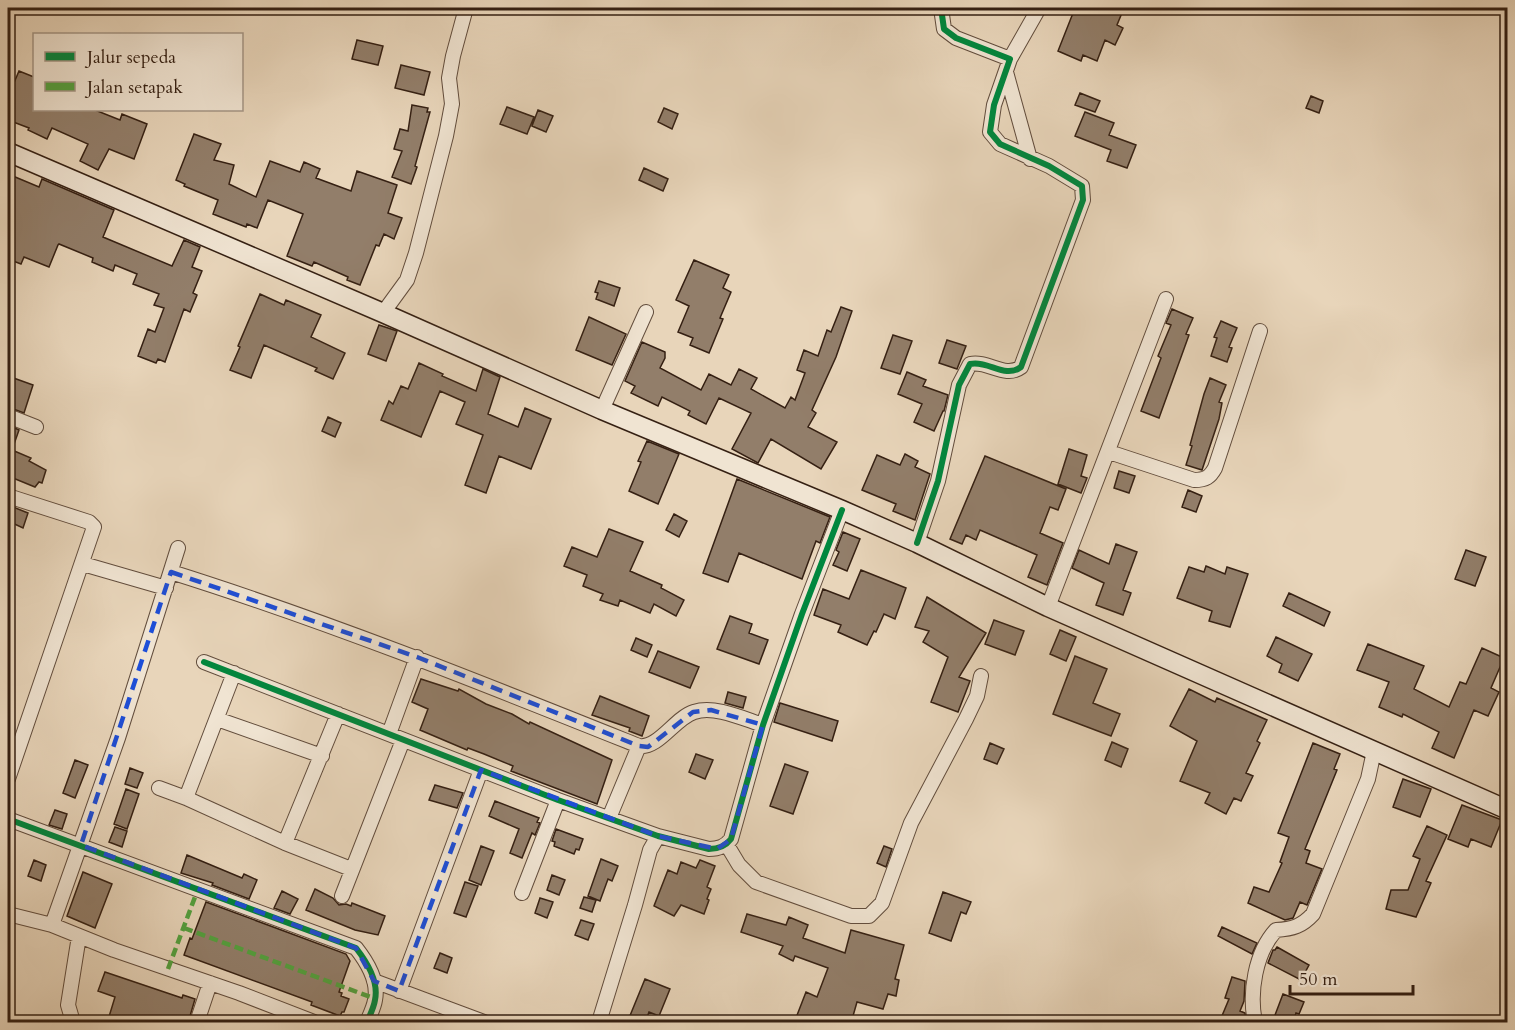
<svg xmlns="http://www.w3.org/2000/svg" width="1515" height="1030" font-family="Cardo,serif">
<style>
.building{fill:#927e6a;stroke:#352013;stroke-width:1.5}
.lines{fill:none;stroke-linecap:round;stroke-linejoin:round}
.street-casing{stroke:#624d3d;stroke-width:16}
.secondary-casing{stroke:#352013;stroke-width:21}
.street{stroke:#f0e4d2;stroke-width:14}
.secondary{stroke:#f0e4d2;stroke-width:18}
.quiet{stroke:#53a23f;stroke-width:4.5;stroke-dasharray:9 4.5;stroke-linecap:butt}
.cycleway-casing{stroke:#f0e4d2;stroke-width:10}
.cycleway{stroke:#00873e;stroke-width:6}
.marked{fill:none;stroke:#1d4ed8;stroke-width:4.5;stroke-dasharray:12 8;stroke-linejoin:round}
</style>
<rect width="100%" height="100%" fill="#e8d5ba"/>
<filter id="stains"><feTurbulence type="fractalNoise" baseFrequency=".00333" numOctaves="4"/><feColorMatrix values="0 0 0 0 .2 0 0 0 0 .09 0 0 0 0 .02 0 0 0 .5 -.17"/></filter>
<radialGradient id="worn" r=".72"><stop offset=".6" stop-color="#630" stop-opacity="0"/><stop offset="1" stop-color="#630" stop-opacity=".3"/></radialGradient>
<!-- building -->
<path class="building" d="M1075 8H1124L1117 25 1123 28 1115 45 1105 40 1097 61 1083 55 1081 61 1058 51Z
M357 40 383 46 378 65 352 59Z
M401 65 430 72 424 95 395 88Z
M19 71 34 77V110H95L120 120 122 114 147 124 134 159 109 149 98 170 80 161 88 144 52 128 47 139 28 130 29 128 8 120V97Z
M1080 93 1100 101 1095 112 1075 105Z
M1311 96 1323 101 1319 113 1306 108Z
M412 105 428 108 427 112H430L415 166 417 167 411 184 392 177 402 151 394 149 400 129 408 131Z
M507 107 534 117 527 134 500 124Z
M664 108 678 114 672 129 658 122Z
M538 110 553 116 546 132 532 126Z
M1085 112 1114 123 1109 135 1136 145 1127 168 1107 161 1111 150 1075 136Z
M194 134 221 144 214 160 234 165 229 184 256 197 270 161 300 172 304 162 320 169 316 178 351 191 357 171 397 185 388 213 402 218 394 239 384 234 379 246 376 245 360 285 347 280 348 277 314 262 312 266 287 256 303 214 268 200 257 228 247 224 246 227 213 214 218 200 184 186 185 184 176 180Z
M644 168 668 179 663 191 639 180Z
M8 174 39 187 42 179 114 210 103 237 172 266 184 240 200 247 192 267 202 271 193 293 197 295 190 312 184 309 165 362 158 359 156 363 138 356 148 329 155 332 164 308 154 305 159 294 133 284 137 274 115 265 113 271 92 262 93 258 59 244 58 245 49 267 24 257 21 264 8 259Z
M694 260 729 275 723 288 731 292 720 318 723 319 709 353 690 345 693 338 678 332 689 306 676 300Z
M599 281 620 288 614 306 596 299 598 293 595 292Z
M260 294 284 305 286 300 321 315 311 337 345 353 333 379 315 371 317 368 264 345 251 378 230 370 240 347 238 346Z
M841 307 852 311 836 357 812 410 816 413 808 427 837 442 821 469 771 439 758 463 732 449 751 413 719 398 706 424 688 415 690 411 662 397 658 406 631 393 635 386 625 381 642 342 665 352V358L660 368 701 390 709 374 731 385 739 369 757 378 751 389 785 408 791 397 795 400 805 373 797 370 804 350 818 356 827 330 831 332Z
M1172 309 1193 318 1186 334 1189 335 1159 418 1141 411 1161 358 1158 356 1171 325 1166 323Z
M589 317 626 334 612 365 576 350Z
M1221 321 1237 328 1229 347 1232 348 1227 362 1211 356 1217 338 1214 337Z
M379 325 397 331 386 361 368 354Z
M893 335 912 341 900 374 881 368Z
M947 340 966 346 957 369 939 363Z
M419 363 443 374 442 376 476 391 483 369 500 377 488 414 518 427 525 408 551 419 531 469 499 456 486 493 465 485 483 435 456 424 465 402 440 391 421 437 381 420 389 401 393 404 401 386 408 389Z
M907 372 926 380 923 386 948 395 944 411H943L934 431 914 422 922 404 898 394Z
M8 376 33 385 24 413 8 407Z
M1210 378 1226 385 1219 402 1222 403 1219 419 1202 470 1186 465 1192 446 1190 445 1204 394Z
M328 417 341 423 335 437 322 431Z
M8 425 19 430 12 450 31 458 29 461 46 470 42 483 39 482 35 487 8 476Z
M647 441 679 454 658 504 629 491 641 462 638 461Z
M1069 449 1087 455 1081 476 1087 478 1081 493 1058 484Z
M905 454 918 461 915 467 930 474 915 520 893 511 896 504 862 490 877 455 900 465Z
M985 456 1066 489 1058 510 1050 507 1040 533 1063 543 1047 585 1028 577 1037 555 980 530 976 540 966 535 962 544 950 539Z
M1119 471 1135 476 1129 493 1114 488Z
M737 479 830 517 820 543 816 541 802 579 739 553 728 582 703 573Z
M1188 490 1202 496 1196 512 1182 507Z
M8 505 28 513 23 528 8 521Z
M674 514 687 521 679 537 666 530Z
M609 529 643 542 630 571 662 585 661 588 684 600 676 616 654 604 650 613 620 600 618 606 600 600 603 594 583 586 587 575 564 566 572 547 597 557Z
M843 532 860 539 847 571 833 565 839 552 836 550Z
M1116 544 1137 552 1123 590 1131 593 1123 615 1096 605 1104 583 1072 568 1079 550 1109 564Z
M1466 550 1486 557 1475 586 1455 579Z
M1206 566 1225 574 1227 567 1248 574 1230 627 1209 621 1212 611 1177 598 1189 567 1204 572Z
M861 570 906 588 895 619 884 614 876 632 874 631 867 645 838 632 841 625 814 615 823 589 849 599Z
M1289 593 1330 612 1324 626 1283 606Z
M927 597 986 633 959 677 970 681 958 712 931 702 948 657 923 642 929 631 915 627Z
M730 616 752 624 749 633 768 640 759 664 717 649Z
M994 620 1024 631 1015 655 985 644Z
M1060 630 1076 637 1066 661 1050 654Z
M1276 637 1312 654 1298 681 1279 672 1282 664 1267 656Z
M636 638 652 645 647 657 631 650Z
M1368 644 1424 666 1414 689 1449 707 1460 682 1466 684 1482 648 1504 658 1491 688 1499 692 1488 716 1474 710 1454 758 1432 748 1439 732 1403 714 1402 717 1379 707 1389 682 1357 670Z
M658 651 699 667 690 688 649 672Z
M1075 656 1107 669 1093 703 1120 714 1111 736 1053 714Z
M421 679 458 691 459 689 486 704 512 714 529 724 530 722 612 760 597 804 511 771 513 766 484 754 468 748 467 750 420 730 428 709 412 702Z
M1189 689 1215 702 1217 698 1267 720 1257 741 1260 743 1246 773 1253 776 1241 801 1234 798 1226 814 1205 803 1210 793 1180 781 1197 741 1170 726Z
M728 692 746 697 743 708 725 703Z
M600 696 649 716 642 736 629 731 630 728 592 715Z
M780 703 838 721 832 741 774 722Z
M1112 742 1128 749 1121 767 1105 760Z
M990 743 1004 749 997 764 984 759Z
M1313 743 1340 754 1334 769 1337 770 1305 849 1310 851 1306 863 1322 869 1307 905 1300 902 1293 918 1285 920 1248 903 1254 887 1269 892 1282 863 1280 862 1289 837 1278 833Z
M696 754 713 760 705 779 689 772Z
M75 760 88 765 75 798 63 793Z
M785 764 808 772 793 814 770 806Z
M130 768 143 773 137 788 125 784Z
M1403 779 1431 789 1420 817 1393 807Z
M435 785 463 793 457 808 429 800Z
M126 789 139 794 127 829 114 824Z
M495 801 539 818 537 822 540 823 535 835 532 833 522 858 510 853 519 829 489 816Z
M1462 805 1502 820 1491 847 1471 839 1468 847 1448 839Z
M55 810 67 814 62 829 49 825Z
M1427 826 1447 835 1426 881 1431 883 1416 917 1386 909 1391 890H1408L1420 859 1413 856Z
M115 827 127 831 122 847 109 842Z
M556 829 583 839 579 850 576 849 574 854 554 846 555 842 552 841Z
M481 846 494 851 481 885 469 880Z
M884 846 892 849 886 867 877 863Z
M187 855 242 878 244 874 257 880 249 899 212 885 213 883 181 873Z
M601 859 618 866 612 881 608 879 600 901 588 896Z
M34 860 46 865 41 881 28 876Z
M700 860 715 866 707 887 711 889 707 899 709 900 704 914 681 905 674 916 654 906 668 870 677 874 681 862 696 868Z
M83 872 112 884 95 928 67 916Z
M552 875 565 880 559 895 547 890Z
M465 882 478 886 466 917 454 913Z
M315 889 333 898 339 905 346 904 351 906 352 903 385 916 378 935 355 930 306 910Z
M282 891 298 899 290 914 274 908Z
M943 892 971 902 966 914 961 912 951 941 929 933Z
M584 897 596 900 592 912 580 908Z
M540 898 553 902 547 918 535 913Z
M206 902 346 954 350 961 339 992 342 993 341 996 349 999 344 1012H342L340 1016 311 1005 312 1002 184 955 190 938 192 939Z
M747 914 786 925 789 917 808 925 803 938 845 953 851 930 904 945 895 979 899 980 896 996 888 994 883 1009 857 1002 851 1023H794L806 992 817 997 828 968 795 956 793 961 779 954 783 946 741 932Z
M581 920 594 924 588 940 575 935Z
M1222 927 1257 943 1252 954 1218 936Z
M1277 947 1309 965 1301 980 1268 963 1273 950H1275Z
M440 953 452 958 447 973 434 968Z
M105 972 182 998 183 995 195 999 188 1023H115L108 1020 115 997 98 991Z
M1232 977 1245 981 1244 1001 1240 1011 1245 1013 1246 1023H1219L1229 999 1225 998Z
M645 979 670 989 659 1016 649 1012 645 1023H627Z
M1283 994 1304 1002 1299 1014 1296 1013 1293 1023H1272Z"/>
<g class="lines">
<defs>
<path id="street" d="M1010 59 1039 8
M1006 72 1030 159
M383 313 407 280 416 253 446 136 452 104 449 78 453 56 466 8
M602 410 646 312
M8 416 36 427
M1109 452 1194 480C1206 480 1210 477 1215 468L1260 331
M8 496 89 522 94 527 8 779
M917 543 938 481 959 385 970 364C988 360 1005 379 1021 367L1083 200 1082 186 1049 166 1000 144 990 132 994 105 1010 59 956 38 944 29 941 8
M83 564 166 588
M171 572C330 622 484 684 639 746 658 749 675 718 694 712 715 705 744 719 763 725
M1048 607 1166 299
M204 662 558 800 658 836 709 849C718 849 725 847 731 839L763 725 802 614 842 510
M338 714 285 843 351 869
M217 719 322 756
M389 734 417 657
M159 788 186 798 285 843
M186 798 234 673
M609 818 639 746
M8 819 356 948C367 962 379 981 375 1000 374 1007 370 1015 367 1022
M727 845 739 865 756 882 851 916H869L882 903 911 823 966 719 977 696 981 676
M522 893 558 800
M342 896 403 740
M8 914 52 925 114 950 239 993 314 1022
M52 925 118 738 178 548
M374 981 484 1022
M399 991 481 770
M73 1022 68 1005 79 936
M197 1022 210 983
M599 1022 635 905 650 850 658 836
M1255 1022C1249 993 1255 953 1276 930 1293 929 1302 926 1313 914L1368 779 1374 751"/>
<path id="secondary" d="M8 152 383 313 602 410 842 510 917 543 1048 607 1508 810"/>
</defs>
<!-- street casing -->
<use href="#street" class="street-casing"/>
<!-- secondary casing -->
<use href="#secondary" class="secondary-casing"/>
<!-- street -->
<use href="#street" class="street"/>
<!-- secondary -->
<use href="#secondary" class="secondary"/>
<!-- quiet -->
<path class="quiet" d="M184 928 376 999
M168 969 198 889"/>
<defs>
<path id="cycleway" d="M917 543 938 481 959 385 970 364C988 360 1005 379 1021 367L1083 200 1082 186 1049 166 1000 144 990 132 994 105 1010 59 956 38 944 29 941 8
M204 662 558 800 658 836 709 849C718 849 725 847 731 839L763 725 802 614 842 510
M8 819 356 948C367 962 379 981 375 1000 374 1007 370 1015 367 1022"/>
</defs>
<!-- cycleway casing -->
<use href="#cycleway" class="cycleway-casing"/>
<!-- cycleway -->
<use href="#cycleway" class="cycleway"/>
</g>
<!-- marked area -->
<path class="marked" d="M171 572 417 657 639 746 648 747 693 712 711 710 763 725 731 839 717 849 658 836 481 770 399 991 374 981 356 948 81 845Z"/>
<!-- margin -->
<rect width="1515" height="1030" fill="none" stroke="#e8d5ba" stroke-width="30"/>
<rect x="9" y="9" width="1497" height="1012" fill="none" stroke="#352013" stroke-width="3"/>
<rect x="15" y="15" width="1485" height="1000" fill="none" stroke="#352013" stroke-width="1.5"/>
<!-- legend -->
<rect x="33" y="33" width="210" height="78" fill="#f0e4d2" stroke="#a59686" stroke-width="1.5"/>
<rect x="45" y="52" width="30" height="9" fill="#00873e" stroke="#a59686" stroke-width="1.5"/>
<text x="87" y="63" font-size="18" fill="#352013">Jalur sepeda</text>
<rect x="45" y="82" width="30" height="9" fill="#53a23f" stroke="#a59686" stroke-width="1.5"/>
<text x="87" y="93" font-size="18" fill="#352013">Jalan setapak</text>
<!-- scale -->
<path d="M1290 985v9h123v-9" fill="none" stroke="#352013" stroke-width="3"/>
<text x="1299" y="985" font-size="18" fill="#352013" stroke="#f0e4d2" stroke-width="4.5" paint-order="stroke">50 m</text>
<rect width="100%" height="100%" filter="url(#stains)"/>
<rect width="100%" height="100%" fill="url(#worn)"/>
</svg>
